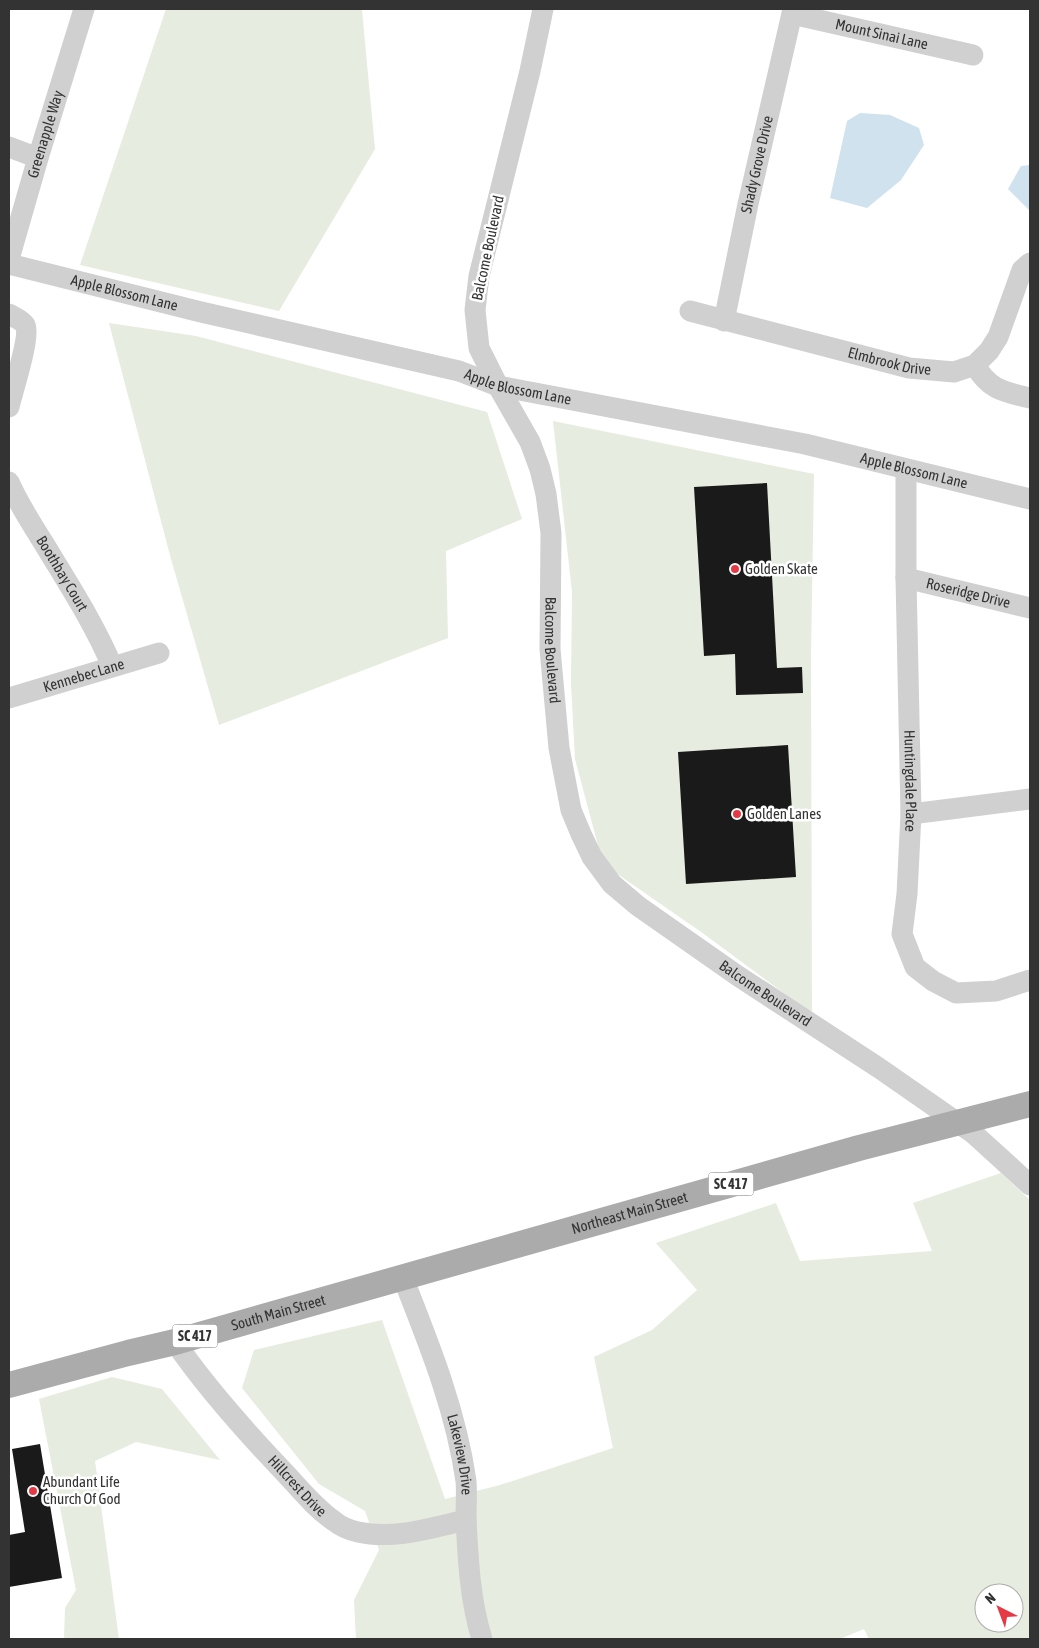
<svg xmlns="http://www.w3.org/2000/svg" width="1039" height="1648" font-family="'Asap Condensed',sans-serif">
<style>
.green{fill:#e6ecdf;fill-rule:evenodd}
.water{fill:#cfe2ee}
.building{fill:#1a1a1a}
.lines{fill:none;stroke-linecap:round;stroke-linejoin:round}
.minor{stroke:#d0d0d0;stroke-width:21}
.major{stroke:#ababab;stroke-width:26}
.poi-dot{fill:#e63946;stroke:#fff;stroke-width:2}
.labels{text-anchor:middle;stroke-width:5;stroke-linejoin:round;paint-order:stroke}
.shield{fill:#fff;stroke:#707070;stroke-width:1}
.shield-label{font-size:14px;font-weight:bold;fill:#333}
.street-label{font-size:15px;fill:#333;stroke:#fff}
.poi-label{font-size:15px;fill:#333;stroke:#fff;text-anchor:start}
</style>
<rect width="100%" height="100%" fill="#fff"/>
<!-- green -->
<path class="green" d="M166 9 362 10 375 149 279 311 80 265Z
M109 323 196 336 487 412 522 519 446 551 448 638 219 725 171 559Z
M553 421 814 474 811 655 812 1014 704 934 603 864 575 759 571 684 572 592Z
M1001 1173 1030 1200V1639H869L864 1629 840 1639H356L354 1600 379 1550 365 1511 319 1484 242 1388 254 1350 382 1320 445 1499 500 1485 613 1448 594 1357 652 1330 697 1290 656 1243 776 1203 800 1261 932 1251 913 1203ZM984 1593H1014V1623H984Z
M112 1377 162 1389 220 1460 136 1442 95 1461 119 1639H64L65 1608 76 1590 39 1399Z"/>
<!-- water -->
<path class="water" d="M860 113 890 115 919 128 924 145 901 180 867 208 830 198 847 121Z
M1030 165V211L1008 189 1021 166Z"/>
<!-- building -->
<path class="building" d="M767 483 777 668 802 667 803 693 736 695 735 654 704 656 694 487Z
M788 745 796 877 686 884 678 752Z
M40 1444 62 1578 9 1587V1535L25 1532 12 1449Z"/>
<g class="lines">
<!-- minor -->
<g class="minor">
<path id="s1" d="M543 9 530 71 479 276 475 310 479 348 498 386 530 442 540 469 546 494 551 533 550 649 559 748 571 810 581 834 592 857 612 884 638 906 738 976 879 1068 974 1134 1030 1185"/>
<path id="s2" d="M792 14 973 55"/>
<path d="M9 147 38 158"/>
<path id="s3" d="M9 259 38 158 84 9"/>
<path id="s4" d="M9 264 201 312 459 371 498 386 805 444 1030 499"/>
<path id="s5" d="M690 311 909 368 954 372 975 365 989 351 998 337 1022 270 1030 263"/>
<path d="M9 314C14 317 22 320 25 325 31 336 12 393 9 407"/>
<path id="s6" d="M724 321 748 204 793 9"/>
<path d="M975 365C989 390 1004 392 1030 398"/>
<path id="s7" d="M906 469V578L911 814 907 894 902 934 915 967 933 981 956 993 996 991 1030 980"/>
<path id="s8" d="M9 482C18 503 31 523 43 542 67 582 94 623 112 666"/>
<path id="s9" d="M906 578 1030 608"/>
<path id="s10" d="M9 698 159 653"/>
<path d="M911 814 1030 799"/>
<path id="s11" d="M403 1278C429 1344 456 1410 466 1481 467 1493 466 1506 466 1519 468 1559 470 1601 482 1639"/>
<path id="s12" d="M175 1342C207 1389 246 1432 285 1473 300 1489 315 1508 334 1521 340 1526 349 1530 358 1532 394 1540 431 1528 466 1520"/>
</g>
<!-- major -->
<path class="major" id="s13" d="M9 1385 128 1353 175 1342 859 1148 1030 1104"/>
</g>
<!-- markers -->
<g class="poi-dot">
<circle cx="735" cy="569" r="5"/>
<circle cx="737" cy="814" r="5"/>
<circle cx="33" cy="1491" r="5"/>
</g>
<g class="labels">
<!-- shield labels -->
<g class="shield">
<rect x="708.5" y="1172.5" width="45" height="23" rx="4"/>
<rect x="172.5" y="1324.5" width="45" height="23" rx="4"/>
</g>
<g class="shield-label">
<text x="731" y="1189">SC 417</text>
<text x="195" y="1341">SC 417</text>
</g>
<!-- street labels -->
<g class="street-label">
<text dy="5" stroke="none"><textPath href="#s2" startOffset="92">Mount Sinai Lane</textPath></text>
<text dy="5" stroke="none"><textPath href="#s3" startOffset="130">Greenapple Way</textPath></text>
<text dy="5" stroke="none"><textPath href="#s6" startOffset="160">Shady Grove Drive</textPath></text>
<text transform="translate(488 248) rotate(-78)" y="5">Balcome Boulevard</text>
<text dy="5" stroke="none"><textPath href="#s4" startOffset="119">Apple Blossom Lane</textPath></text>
<text dy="5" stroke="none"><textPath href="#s5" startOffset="206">Elmbrook Drive</textPath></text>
<text dy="5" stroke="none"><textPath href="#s4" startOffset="524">Apple Blossom Lane</textPath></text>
<text dy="5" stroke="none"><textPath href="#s4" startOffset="929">Apple Blossom Lane</textPath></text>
<text dy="5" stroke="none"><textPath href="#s8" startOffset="106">Boothbay Court</textPath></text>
<text dy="5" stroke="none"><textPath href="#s9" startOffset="64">Roseridge Drive</textPath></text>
<text dy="5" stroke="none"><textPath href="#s1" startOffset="665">Balcome Boulevard</textPath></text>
<text dy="5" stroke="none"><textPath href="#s10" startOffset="78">Kennebec Lane</textPath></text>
<text dy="5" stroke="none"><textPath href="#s7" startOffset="312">Huntingdale Place</textPath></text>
<text dy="5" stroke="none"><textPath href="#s1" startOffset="1100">Balcome Boulevard</textPath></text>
<text dy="5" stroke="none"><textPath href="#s13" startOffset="644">Northeast Main Street</textPath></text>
<text dy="5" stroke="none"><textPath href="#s13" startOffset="279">South Main Street</textPath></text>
<text dy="5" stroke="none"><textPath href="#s11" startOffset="186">Lakeview Drive</textPath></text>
<text dy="5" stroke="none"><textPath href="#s12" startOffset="189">Hillcrest Drive</textPath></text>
</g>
<!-- poi labels -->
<g class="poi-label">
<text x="745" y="574">Golden Skate</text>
<text x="747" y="819">Golden Lanes</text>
<text x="43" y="1487">Abundant Life<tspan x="43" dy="17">Church Of God</tspan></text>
</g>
</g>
<!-- border -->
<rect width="1039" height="1648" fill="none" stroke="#333333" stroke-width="20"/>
<!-- north arrow -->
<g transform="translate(999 1608) rotate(318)"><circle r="24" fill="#ffffff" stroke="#adadad"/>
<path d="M0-4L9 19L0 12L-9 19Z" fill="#e63946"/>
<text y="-8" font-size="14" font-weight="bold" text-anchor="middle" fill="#333333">N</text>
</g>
</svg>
